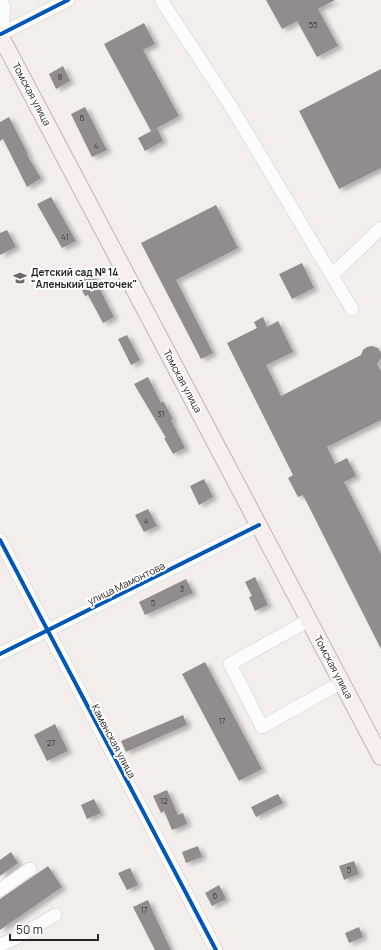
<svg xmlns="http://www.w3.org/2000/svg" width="381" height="950" font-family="Manrope,sans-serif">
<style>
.building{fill:#928d8c;filter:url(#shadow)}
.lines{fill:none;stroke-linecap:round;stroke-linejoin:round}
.minor-casing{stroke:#d0cbca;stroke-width:14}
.major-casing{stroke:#c2b5b3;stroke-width:18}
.minor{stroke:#fdfcfc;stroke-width:13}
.major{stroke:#f6efed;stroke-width:16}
.cycleway-casing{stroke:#fff;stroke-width:6}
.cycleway{stroke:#0057b8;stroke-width:4}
.labels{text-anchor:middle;stroke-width:4;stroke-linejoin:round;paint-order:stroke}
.number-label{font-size:8px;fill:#423e3d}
.street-label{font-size:10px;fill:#282423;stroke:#fff}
.poi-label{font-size:10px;font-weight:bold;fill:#282423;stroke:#fff;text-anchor:start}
</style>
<defs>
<filter id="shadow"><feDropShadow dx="4.5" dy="2.5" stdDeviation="2" flood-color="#0004"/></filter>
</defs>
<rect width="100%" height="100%" fill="#f3edec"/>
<!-- building -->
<path class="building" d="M266 0H335L318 9 338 46 317 57 297 21 282 29Z
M144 23 155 44 143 50 179 116 151 131 104 44Z
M63 66 70 81 56 89 49 74Z
M381 69V168L339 189 299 111Z
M85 107 107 150 92 157 71 114Z
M9 117 28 154 27 155 41 178 27 187 3 139 0 141V122Z
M157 128 163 141 145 151 138 138Z
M51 197 76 241 62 248 37 204Z
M216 205 238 248 176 280 213 353 201 359 141 243Z
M7 230 16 247 0 255V233Z
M302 263 314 288 292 299 279 274Z
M92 274 114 317 103 323 88 295 85 296 78 282Z
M263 317 267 327 278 321 293 352 266 365 281 396 361 355 363 350 367 347 372 346 378 348 381 353V358L377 364 381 371V420L327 447 335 464 347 458 356 476 344 482 381 554V649L303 495 298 497 288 478 293 475 227 343 257 328 254 322Z
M127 335 140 360 131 365 118 339Z
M148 377 161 403 163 401 173 419 171 420 185 448 173 454 164 438H166L134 384Z
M204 479 213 497 199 505 190 486Z
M148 509 157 526 144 532 135 515Z
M255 577 268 605 255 611 249 597 252 596 245 582Z
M186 579 193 593 145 615 139 602Z
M205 662 262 769 239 781 182 674Z
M183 715 187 725 126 752 121 741Z
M55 724 68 751 47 761 34 735Z
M167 790 178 815 183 813 187 824 172 830 164 811 161 813 153 796Z
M278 794 283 803 256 817 251 807Z
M94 799 101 813 87 819 81 805Z
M198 846 202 857 186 863 182 852Z
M11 852 18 863 0 876V860Z
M354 861 359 874 344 880 339 866Z
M48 866 62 887 0 930V899Z
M130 868 138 885 127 890 118 873Z
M219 885 226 899 212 906 205 893Z
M148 900 154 914 171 950H155L133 907Z
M359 927 363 937 349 943 345 933Z"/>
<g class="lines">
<defs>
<path id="minor" d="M161 0 232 108 352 309
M1 34 68 0
M1 34 4 8 1 0
M332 275 381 228
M0 540 216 950
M309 620 230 664 262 727 342 682
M0 654 259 525
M0 890 30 869
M0 945 18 937 55 915"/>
<path id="major" d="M0 35 381 757"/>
</defs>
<!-- minor casing -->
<use href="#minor" class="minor-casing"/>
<!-- major casing -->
<use href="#major" class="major-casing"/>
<!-- minor -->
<use href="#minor" class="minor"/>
<!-- major -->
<use href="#major" class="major"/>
<defs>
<path id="cycleway" d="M1 34 68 0
M0 540 216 950
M0 654 259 525"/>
</defs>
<!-- cycleway casing -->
<use href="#cycleway" class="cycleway-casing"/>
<!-- cycleway -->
<use href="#cycleway" class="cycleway"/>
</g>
<!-- icons -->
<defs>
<symbol id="school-bare" viewBox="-9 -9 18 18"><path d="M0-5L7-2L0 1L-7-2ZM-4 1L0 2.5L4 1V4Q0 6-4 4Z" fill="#6f6a69" stroke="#fff" stroke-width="2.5" paint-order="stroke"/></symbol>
</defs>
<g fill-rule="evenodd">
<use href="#school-bare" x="10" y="268" width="20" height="20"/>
</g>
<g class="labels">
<!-- number labels -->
<g class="number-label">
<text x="313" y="28">55</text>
<text x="60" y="80">8</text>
<text x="82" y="121">6</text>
<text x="96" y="149">4</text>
<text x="65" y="240">41</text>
<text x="161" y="417">31</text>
<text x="146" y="524">4</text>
<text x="182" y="592">3</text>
<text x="153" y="606">5</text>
<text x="222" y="724">17</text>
<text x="51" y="746">27</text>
<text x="164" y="804">12</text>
<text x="349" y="873">5</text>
<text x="215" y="899">6</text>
<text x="144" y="913">17</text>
</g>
<!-- street labels -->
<g class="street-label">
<text transform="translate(32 94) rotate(62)" y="4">Томская улица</text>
<text transform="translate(183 381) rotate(62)" y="4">Томская улица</text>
<text transform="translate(126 583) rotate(-26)" y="4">улица Мамонтова</text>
<text transform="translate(334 667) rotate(62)" y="4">Томская улица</text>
<text transform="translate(114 741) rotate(62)" y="4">Каменская улица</text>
</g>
<!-- poi labels -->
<g class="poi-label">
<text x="31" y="276">Детский сад № 14<tspan x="31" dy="12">"Аленький цветочек"</tspan></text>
</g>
</g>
<!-- scale -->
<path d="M10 934v6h88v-6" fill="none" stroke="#282423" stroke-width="2"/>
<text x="16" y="934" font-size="12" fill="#282423" stroke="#ffffff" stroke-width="3" paint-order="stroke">50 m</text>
</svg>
